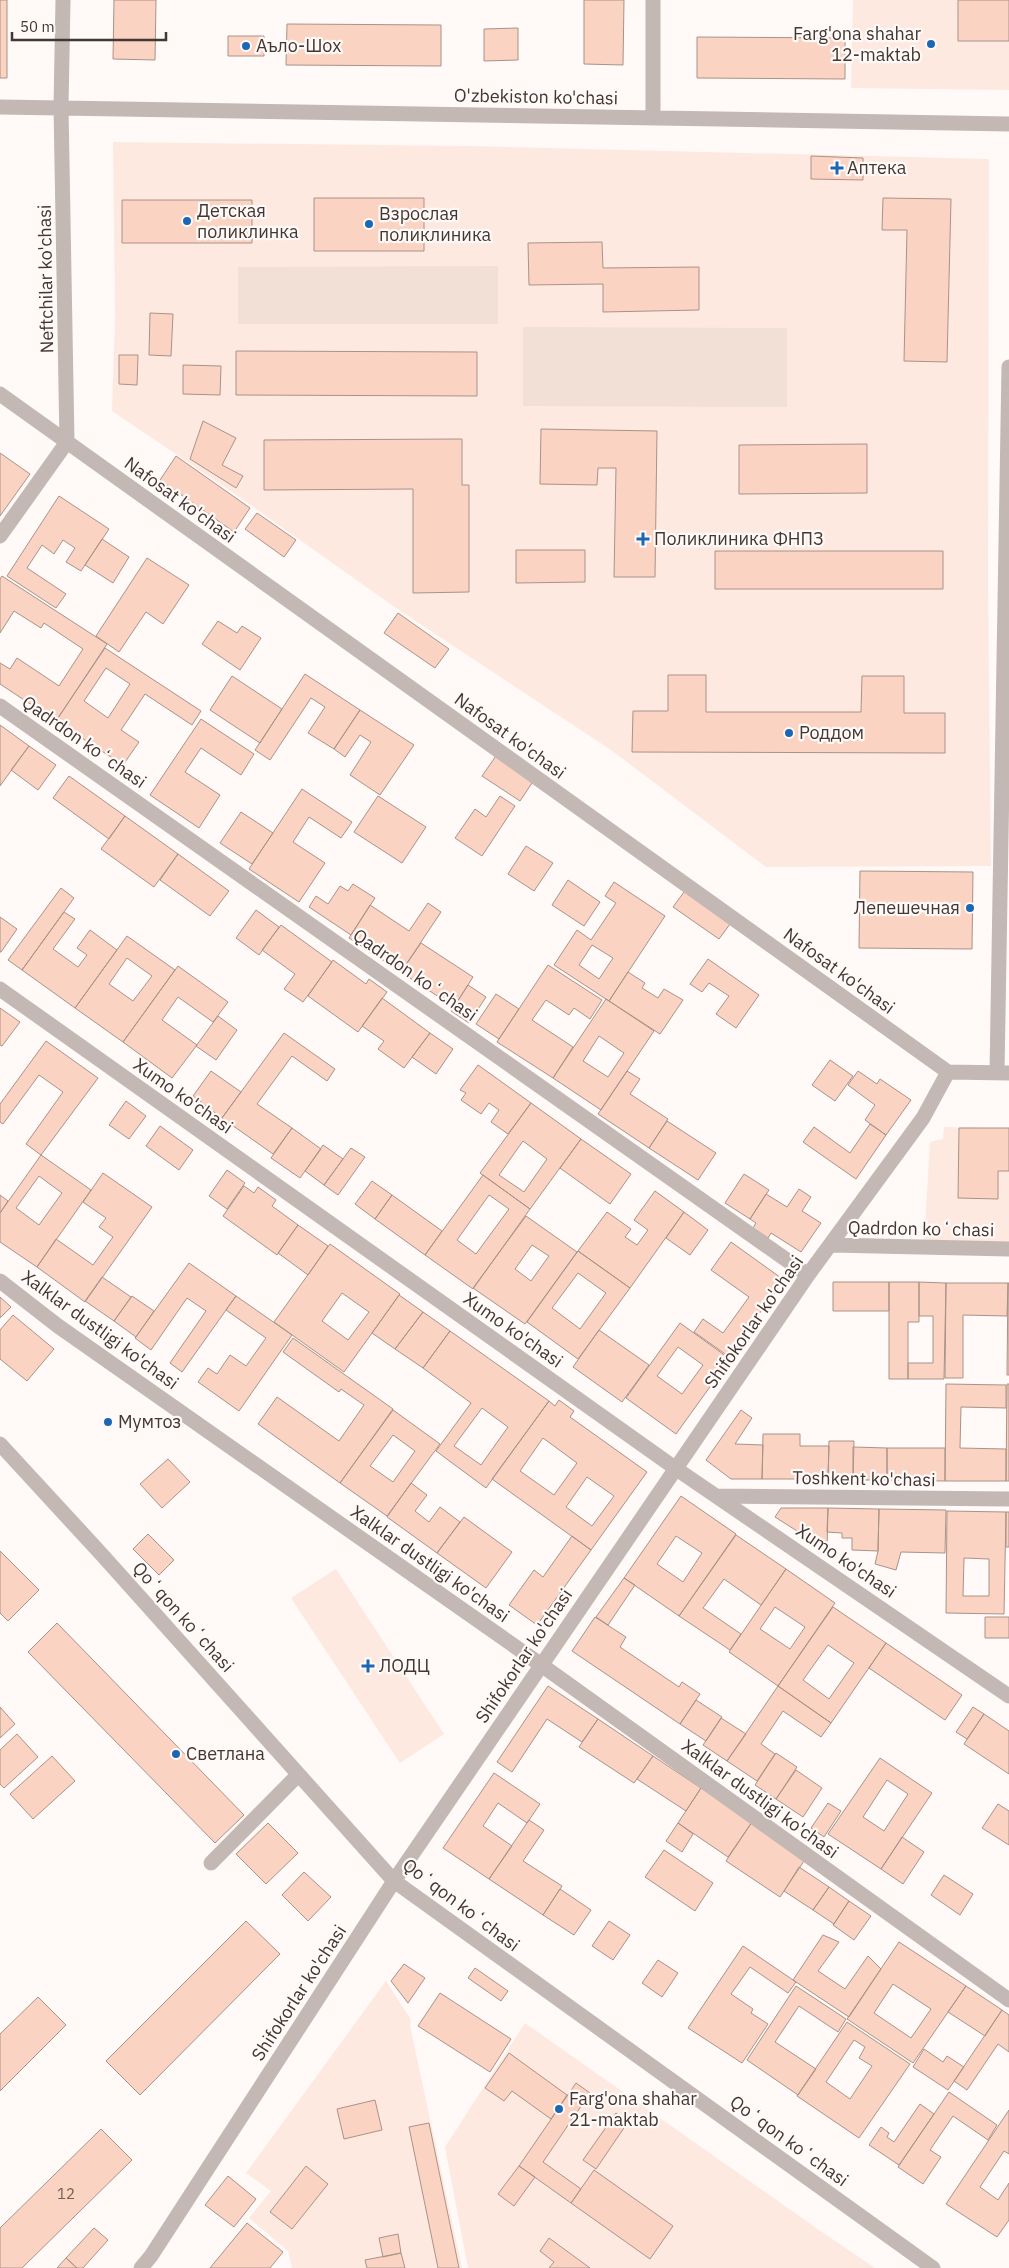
<svg xmlns="http://www.w3.org/2000/svg" width="1009" height="2268" font-family="'IBM Plex Sans',sans-serif">
<style>
.built{fill:#fee9e1}
.green{fill:#f2dfd6}
.building{fill:#fbd3c2;stroke:#aa9288;fill-rule:evenodd}
.lines{fill:none;stroke-linecap:round;stroke-linejoin:round}
.minor{stroke:#c3b8b3;stroke-width:15}
.poi-dot{fill:#1b66b5;stroke:#fff9f7;stroke-width:2}
.labels{text-anchor:middle;stroke-width:4.5;stroke-linejoin:round;paint-order:stroke}
.number-label{font-size:15px;fill:#705e57}
.poi-label{font-size:18px;fill:#413733;stroke:#fff9f7;text-anchor:start}
.street-label{font-size:18px;fill:#413733;stroke:#fff9f7}
</style>
<rect width="100%" height="100%" fill="#fff9f7"/>
<!-- built -->
<path class="built" d="M853 0H1009V90L851 88Z
M113 142 465 146 989 159 988 583 991 866 766 867 611 750 396 608 235 494 112 411 115 317Z
M944 1127 1009 1128V1243L924 1241 930 1142 943 1139Z
M336 1569 444 1734 400 1763 291 1598Z
M386 1981 411 2020 410 2026 462 2268H292L288 2251 249 2218 271 2191 246 2173Z
M525 2023 819 2230 875 2268H468L445 2147Z"/>
<!-- green -->
<path class="green" d="M498 266V324H238V267Z
M523 327 787 328V407L523 406Z"/>
<!-- building -->
<path class="building" d="M0 0H7V78H0Z
M114 0H156L155 60 113 59Z
M584 0H624L623 65 584 64Z
M958 0H1009V41H958Z
M287 24 441 25V66L286 65Z
M518 28V60L484 61V29Z
M228 36H264V56H228Z
M697 37 845 38V79L697 78Z
M811 156 863 158V180L811 179Z
M314 198H424V251H314Z
M883 198 951 199 947 362 904 361 907 230H882Z
M122 200H252V243H122Z
M602 242 603 268 699 267V310L603 312V284L529 285 528 243Z
M150 313 173 314 171 356 149 355Z
M236 351 477 352V396L236 395Z
M119 355H138L137 385 119 384Z
M183 365 221 366 220 395 183 394Z
M203 421 236 438 222 465 243 476 236 488 190 459Z
M541 429 657 431 655 577H614L616 468H598L597 485 540 484Z
M462 439V485H469V592L413 593V489L264 490V440Z
M867 444V493L739 494V445Z
M0 453 30 474 0 516Z
M176 456 250 508 234 532 160 480Z
M59 496 109 529 81 571 66 562 75 548 63 540 54 554 42 545 27 568 66 594 56 608 7 576Z
M257 513 296 540 284 557 245 529Z
M102 539 129 557 113 583 85 565Z
M516 550H585V582L516 583Z
M715 551H943V589H715Z
M147 558 189 585 163 624 146 612 119 652 96 636Z
M2 576 107 644 56 721 0 684V663L10 669 17 658 59 686 83 649 44 623 41 628 14 611 0 633V579Z
M398 613 449 649 435 668 384 633Z
M218 621 237 633 242 626 261 638 240 670 202 644Z
M105 648 201 711 192 725 145 694 121 730 139 742 123 765 56 721ZM106 668 130 684 108 718 84 701Z
M305 674 360 710 334 749 308 733 325 707 311 698 270 760 255 750Z
M668 675H706V712H861L862 676H904V713H945V753L632 752 633 711H668Z
M232 676 282 709 260 743 210 710Z
M360 710 414 745 380 795 350 775 371 742 360 735 345 757 334 749Z
M201 719 254 754 241 775 201 748 185 772 220 795 199 828 150 795Z
M0 725 29 746 0 786Z
M29 746 56 765 38 790 11 770Z
M498 753 536 777 520 801 482 776Z
M69 776 125 816 109 839 53 798Z
M302 789 352 822 341 838 309 817 293 842 325 863 299 902 249 869Z
M378 796 426 827 402 863 354 832Z
M500 796 515 806 482 856 455 838 475 809 486 817Z
M241 812 273 833 252 864 220 843Z
M125 816 178 854 154 887 101 849Z
M526 846 553 863 534 891 508 874Z
M178 854 229 891 210 916 160 880Z
M860 871 973 872 972 949 859 948Z
M568 880 600 902 584 926 552 905Z
M614 882 665 916 609 1001 554 965 577 930 591 940 616 903 605 896ZM592 945 613 958 599 979 579 965Z
M353 884 375 898 351 935 309 907 316 896 328 904 340 886 348 891Z
M61 888 74 898 22 970 8 960Z
M687 888 733 920 719 939 673 907Z
M428 903 441 912 401 972 349 938 370 905 409 931Z
M256 910 279 927 259 955 236 938Z
M64 912 75 919 53 949 78 967 87 955 77 948 90 930 117 950 75 1008 22 970Z
M0 917 17 929 1 952H0Z
M281 925 332 962 303 1002 284 989 295 974 262 950Z
M127 936 175 970 123 1042 75 1008ZM127 958 152 976 133 1001 109 984Z
M421 943 473 977 454 1007 401 972Z
M708 959 759 995 736 1028 716 1014 729 996 709 983 702 992 690 984Z
M333 960 366 984 369 979 387 992 358 1032 308 996Z
M548 965 602 1000 590 1019 574 1008 569 1015 546 1000 532 1020 573 1047 553 1078 497 1042Z
M178 966 228 1002 213 1022 178 997 162 1020 197 1045 172 1078 123 1042Z
M628 972 645 983 642 988 658 998 664 989 683 1000 660 1034 609 1001Z
M468 985 486 997 469 1023 451 1011Z
M496 994 519 1009 499 1039 476 1024Z
M382 998 430 1033 404 1068 378 1049 384 1041 362 1026Z
M606 999 654 1031 601 1110 553 1078ZM599 1036 624 1053 608 1077 583 1061Z
M0 1008 20 1022 2 1046 0 1045Z
M218 1016 237 1030 216 1060 196 1046Z
M284 1033 335 1069 327 1081 292 1056 257 1104 292 1128 273 1154 222 1118Z
M430 1033 453 1049 436 1074 412 1057Z
M46 1041 98 1078 41 1155 26 1144 63 1092 39 1075 3 1124 0 1122V1104Z
M830 1060 853 1076 835 1101 812 1085Z
M478 1065 531 1103 508 1134 491 1122 499 1110 489 1103 481 1114 461 1100 466 1093 460 1090Z
M211 1071 241 1092 222 1118 193 1096Z
M627 1071 640 1079 630 1094 668 1119 649 1148 598 1114Z
M858 1071 877 1084 880 1079 911 1100 886 1135 865 1120 875 1105 848 1085Z
M126 1101 146 1116 129 1139 109 1125Z
M531 1103 581 1139 530 1209 480 1173ZM523 1141 547 1159 524 1192 499 1175Z
M667 1121 716 1153 698 1180 649 1148Z
M870 1124 886 1135 856 1179 803 1142 814 1127 850 1153Z
M160 1126 193 1150 179 1170 146 1146Z
M292 1128 321 1149 300 1178 271 1158Z
M959 1128H1009V1171H998V1199L958 1198Z
M581 1139 631 1174 610 1204 560 1168Z
M323 1145 343 1159 324 1185 305 1171Z
M351 1148 365 1157 338 1195 324 1185Z
M41 1155 91 1190 37 1267 0 1242V1213ZM39 1176 62 1193 39 1225 16 1208Z
M227 1170 245 1183 227 1209 209 1196Z
M103 1173 152 1207 85 1302 37 1267 56 1239 93 1265 113 1237 99 1227 106 1218 83 1202Z
M744 1174 769 1190 750 1219 725 1203Z
M483 1175 530 1209 473 1289 425 1255ZM489 1195 509 1209 476 1254 457 1240Z
M372 1181 392 1195 375 1219 355 1204Z
M244 1186 254 1193 258 1187 276 1200 272 1206 298 1225 277 1255 223 1216Z
M799 1189 811 1197 802 1211 821 1223 801 1252 771 1233 768 1238 753 1228 756 1223 750 1219 766 1194 787 1207Z
M655 1191 684 1212 630 1288 578 1251 607 1212 631 1229 625 1237 637 1245 648 1230 634 1220Z
M0 1195 8 1201 0 1213Z
M392 1195 442 1231 425 1255 375 1219Z
M684 1212 708 1230 690 1255 666 1238Z
M526 1216 577 1252 525 1324 473 1288ZM532 1245 549 1256 531 1281 515 1269Z
M298 1225 328 1246 308 1275 278 1253Z
M731 1242 784 1280 728 1356 694 1332 703 1319 723 1333 749 1297 711 1270Z
M330 1244 400 1294 344 1372 274 1322ZM342 1293 369 1312 348 1340 322 1321Z
M578 1251 630 1288 578 1359 527 1322ZM578 1273 606 1293 580 1329 552 1308Z
M189 1263 236 1296 182 1372 170 1363 206 1311 187 1298 151 1350 135 1338Z
M102 1277 131 1297 114 1321 85 1301Z
M833 1282H889V1311H833Z
M889 1282H919V1322H908V1379H889Z
M919 1282 946 1283 944 1379H908V1363H933V1316H919Z
M946 1283H1008L1007 1316 963 1315V1378H945Z
M1008 1283H1009V1375H1007Z
M399 1295 423 1312 395 1349 372 1333Z
M132 1296 154 1311 136 1337 114 1321Z
M236 1296 292 1335 239 1411 198 1382 208 1368 217 1374 230 1355 246 1366 266 1338 226 1310Z
M0 1297 11 1307 0 1318Z
M423 1312 450 1331 423 1368 395 1349Z
M13 1315 54 1349 27 1381 0 1359V1330Z
M680 1323 730 1359 676 1434 626 1398ZM678 1347 703 1365 682 1394 657 1376Z
M599 1330 649 1365 622 1402 573 1367Z
M450 1331 549 1401 486 1488 436 1451 471 1403 423 1368ZM482 1408 508 1427 481 1465 454 1446Z
M293 1338 393 1409 340 1483 258 1424 277 1397 339 1441 364 1405 341 1389 339 1392 283 1352Z
M946 1384 1006 1385V1408L961 1407 960 1448 1006 1449V1481H945Z
M1007 1384H1009V1481H1006Z
M559 1400 574 1411 570 1417 647 1472 591 1550 492 1479 549 1401 555 1406ZM543 1438 577 1463 554 1495 520 1471ZM587 1477 614 1496 592 1526 566 1507Z
M393 1410 440 1444 387 1516 340 1483ZM393 1435 415 1451 393 1482 370 1466Z
M741 1410 752 1418 735 1444 763 1445 762 1479H731L706 1460Z
M763 1434H800V1446H829L828 1479H762Z
M829 1441H854L853 1480 828 1479Z
M853 1447 887 1448V1480H853Z
M887 1448H945V1481L887 1480Z
M168 1459 190 1482 162 1508 140 1484Z
M411 1483 427 1495 415 1511 429 1522 440 1507 460 1522 437 1553 387 1517Z
M681 1496 736 1534 679 1616 624 1578ZM676 1536 702 1553 683 1582 657 1564Z
M781 1508H828L827 1550 775 1517Z
M828 1508 879 1509 878 1551 852 1550V1538H842V1533L827 1532Z
M879 1509 946 1510 945 1553 901 1552 896 1570 875 1564 878 1551Z
M947 1511 1006 1512 1004 1614 946 1613ZM964 1558 989 1559V1596H963Z
M1006 1512H1009V1547H1006Z
M464 1517 512 1552 486 1588 437 1553Z
M148 1534 174 1560 159 1575 133 1549Z
M736 1535 786 1569 761 1605 724 1579 703 1608 741 1634 730 1650 679 1616Z
M572 1536 591 1550 537 1625 509 1605 534 1570 543 1577Z
M0 1551 39 1590 8 1621 0 1613Z
M786 1569 835 1603 778 1686 729 1652ZM775 1607 805 1627 790 1649 760 1629Z
M624 1578 635 1585 608 1625 596 1617Z
M833 1607 886 1643 831 1723 778 1686ZM828 1645 854 1663 829 1699 803 1680Z
M595 1617 626 1637 620 1647 679 1687 682 1682 700 1694 680 1724 572 1651Z
M985 1617H1009V1638H985Z
M57 1623 244 1815 215 1843 28 1652Z
M886 1643 962 1695 945 1720 869 1668Z
M548 1686 598 1719 582 1742 547 1719 512 1772 497 1762Z
M778 1686 831 1723 821 1737 783 1711 761 1744 775 1754 757 1781 727 1761Z
M696 1700 722 1717 706 1741 680 1724Z
M0 1707 15 1724 0 1738Z
M973 1707 984 1714 967 1739 956 1732Z
M984 1714 1009 1731V1774L964 1744Z
M721 1718 746 1734 727 1761 703 1745Z
M598 1719 653 1756 634 1783 579 1747Z
M17 1734 38 1757 4 1788 0 1784V1750Z
M776 1753 797 1767 776 1799 755 1785Z
M52 1756 75 1781 33 1819 10 1794Z
M653 1756 701 1788 686 1811 637 1779Z
M880 1758 932 1793 881 1869 828 1834ZM887 1780 908 1794 884 1831 863 1817Z
M796 1770 822 1788 803 1817 776 1799Z
M494 1773 540 1804 527 1823 498 1803 483 1826 512 1846 489 1879 443 1848Z
M701 1788 752 1822 728 1857 678 1823Z
M828 1803 841 1811 824 1837 811 1828Z
M998 1804 1009 1811V1845L982 1828Z
M529 1820 544 1830 523 1861 562 1886 543 1915 489 1879Z
M752 1822 806 1858 780 1897 726 1861Z
M268 1823 298 1853 266 1884 236 1854Z
M678 1823 693 1834 682 1852 666 1841Z
M902 1837 924 1852 903 1884 881 1869Z
M664 1850 713 1883 695 1911 645 1877Z
M799 1867 829 1887 813 1910 784 1891Z
M304 1872 331 1897 308 1921 282 1895Z
M944 1875 973 1894 960 1915 931 1895Z
M829 1887 849 1901 834 1924 813 1910Z
M560 1889 591 1910 574 1935 543 1915Z
M849 1901 871 1916 854 1940 833 1925Z
M246 1921 280 1954 140 2095 106 2061Z
M609 1921 630 1935 613 1960 592 1946Z
M823 1935 839 1942 818 1971 845 1989 868 1956 881 1969 849 2017 793 1980Z
M899 1942 966 1986 913 2063 847 2019ZM893 1984 931 2009 911 2038 874 2013Z
M743 1946 796 1982 788 1993 750 1967 731 1994 753 2009 751 2013 768 2024 742 2063 688 2028Z
M658 1960 678 1973 662 1997 642 1983Z
M404 1964 425 1978 408 2003 391 1981Z
M475 1968 508 1991 501 2001 468 1978Z
M796 1986 846 2019 838 2032 799 2006 775 2042 816 2069 798 2095 747 2060Z
M966 1986 1002 2010 985 2036 948 2012Z
M440 1993 511 2039 490 2072 418 2026Z
M38 1997 66 2025 0 2091V2034Z
M1002 2010 1009 2015V2052L998 2044 967 2090 954 2081Z
M847 2022 910 2064 859 2138 797 2096ZM854 2040 865 2047 859 2058 872 2066 850 2099 826 2082Z
M924 2049 943 2062 947 2056 964 2067 948 2090 913 2067Z
M509 2053 567 2095 551 2119 512 2091 504 2101 485 2088Z
M576 2083 590 2093 543 2162 581 2189 571 2203 519 2166Z
M949 2092 997 2125 988 2140 953 2116 930 2150 941 2157 923 2184 898 2167Z
M375 2100 382 2130 344 2139 337 2109Z
M920 2104 934 2114 899 2165 869 2145 881 2127 889 2133 887 2137 894 2142Z
M1009 2110V2154L1004 2151 980 2187 998 2200 1009 2183V2220L997 2237 946 2204Z
M616 2113 628 2122 596 2169 583 2160Z
M429 2123 459 2268H438L409 2127Z
M101 2129 132 2160 22 2268H0V2228Z
M306 2166 328 2184 292 2229 270 2212Z
M519 2166 535 2177 514 2206 498 2194Z
M594 2170 673 2226 650 2259 571 2203Z
M228 2176 256 2199 234 2227 205 2205Z
M247 2223 283 2252 270 2268H210Z
M94 2228 108 2240 83 2268H77L66 2258Z
M398 2234 401 2253 383 2257 379 2238Z
M549 2238 590 2268H549L554 2262 540 2251Z
M401 2253 405 2268H367L365 2260Z
M66 2258 77 2268H57Z"/>
<g class="lines">
<!-- minor -->
<path class="minor" d="M0 107 1009 124
M653 118V0
M0 394 948 1072 1009 1073
M0 536 67 442 61 107 63 0
M0 706 808 1275
M0 989 675 1468 1009 1696
M997 1073 1009 367
M832 1245 1009 1249
M0 1281 58 1326 540 1664 1009 2000
M0 1444 104 1557 394 1881 933 2268
M718 1496 1009 1499
M211 1863 298 1775
M141 2268 151 2256 394 1881 808 1275 923 1118 948 1072"/>
</g>
<!-- markers -->
<g class="poi-dot">
<circle cx="931" cy="44" r="5"/>
<circle cx="246" cy="46" r="5"/>
<path d="M834.5 160.5h5v5h5v5h-5v5h-5v-5h-5v-5h5z"/>
<circle cx="187" cy="221" r="5"/>
<circle cx="369" cy="224" r="5"/>
<path d="M640.5 531.5h5v5h5v5h-5v5h-5v-5h-5v-5h5z"/>
<circle cx="789" cy="733" r="5"/>
<circle cx="970" cy="908" r="5"/>
<circle cx="108" cy="1422" r="5"/>
<path d="M365.5 1658.5h5v5h5v5h-5v5h-5v-5h-5v-5h5z"/>
<circle cx="176" cy="1754" r="5"/>
<circle cx="559" cy="2109" r="5"/>
</g>
<g class="labels">
<!-- number labels -->
<g class="number-label">
<text x="66" y="2199">12</text>
</g>
<!-- poi labels -->
<g class="poi-label">
<text x="921" y="40" text-anchor="end">Farg'ona shahar<tspan x="921" dy="21">12-maktab</tspan></text>
<text x="256" y="52">Аъло-Шох</text>
<text x="847" y="174">Аптека</text>
<text x="197" y="217">Детская<tspan x="197" dy="21">поликлинка</tspan></text>
<text x="379" y="220">Взрослая<tspan x="379" dy="21">поликлиника</tspan></text>
<text x="654" y="545">Поликлиника ФНПЗ</text>
<text x="799" y="739">Роддом</text>
<text x="960" y="914" text-anchor="end">Лепешечная</text>
<text x="118" y="1428">Mумтоз</text>
<text x="379" y="1672">ЛОДЦ</text>
<text x="186" y="1760">Светлана</text>
<text x="569" y="2105">Farg'ona shahar<tspan x="569" dy="21">21-maktab</tspan></text>
</g>
<!-- street labels -->
<g class="street-label">
<text transform="translate(536 97) rotate(1)" y="6">O'zbekiston ko'chasi</text>
<text transform="translate(46 279) rotate(-91)" y="6">Neftchilar ko'chasi</text>
<text transform="translate(180 500) rotate(36)" y="6">Nafosat ko'chasi</text>
<text transform="translate(510 736) rotate(36)" y="6">Nafosat ko'chasi</text>
<text transform="translate(84 742) rotate(35)" y="6">Qadrdon koʻchasi</text>
<text transform="translate(839 971) rotate(36)" y="6">Nafosat ko'chasi</text>
<text transform="translate(415 975) rotate(35)" y="6">Qadrdon koʻchasi</text>
<text transform="translate(183 1096) rotate(35)" y="6">Xumo ko'chasi</text>
<text transform="translate(921 1229) rotate(1)" y="6">Qadrdon koʻchasi</text>
<text transform="translate(754 1322) rotate(-55)" y="6">Shifokorlar ko'chasi</text>
<text transform="translate(100 1330) rotate(36)" y="6">Xalklar dustligi ko'chasi</text>
<text transform="translate(513 1330) rotate(35)" y="6">Xumo ko'chasi</text>
<text transform="translate(864 1479) rotate(1)" y="6">Toshkent ko'chasi</text>
<text transform="translate(846 1561) rotate(34)" y="6">Xumo ko'chasi</text>
<text transform="translate(430 1564) rotate(35)" y="6">Xalklar dustligi ko'chasi</text>
<text transform="translate(183 1617) rotate(48)" y="6">Qoʻqon koʻchasi</text>
<text transform="translate(524 1656) rotate(-56)" y="6">Shifokorlar ko'chasi</text>
<text transform="translate(760 1799) rotate(36)" y="6">Xalklar dustligi ko'chasi</text>
<text transform="translate(461 1905) rotate(37)" y="6">Qoʻqon koʻchasi</text>
<text transform="translate(299 1993) rotate(-57)" y="6">Shifokorlar ko'chasi</text>
<text transform="translate(789 2141) rotate(36)" y="6">Qoʻqon koʻchasi</text>
</g>
</g>
<!-- scale -->
<path d="M12 32v8h154v-8" fill="none" stroke="#413733" stroke-width="2.5"/>
<text x="20" y="32" font-size="15" fill="#413733" stroke="#fff9f7" stroke-width="4" paint-order="stroke">50 m</text>
</svg>
